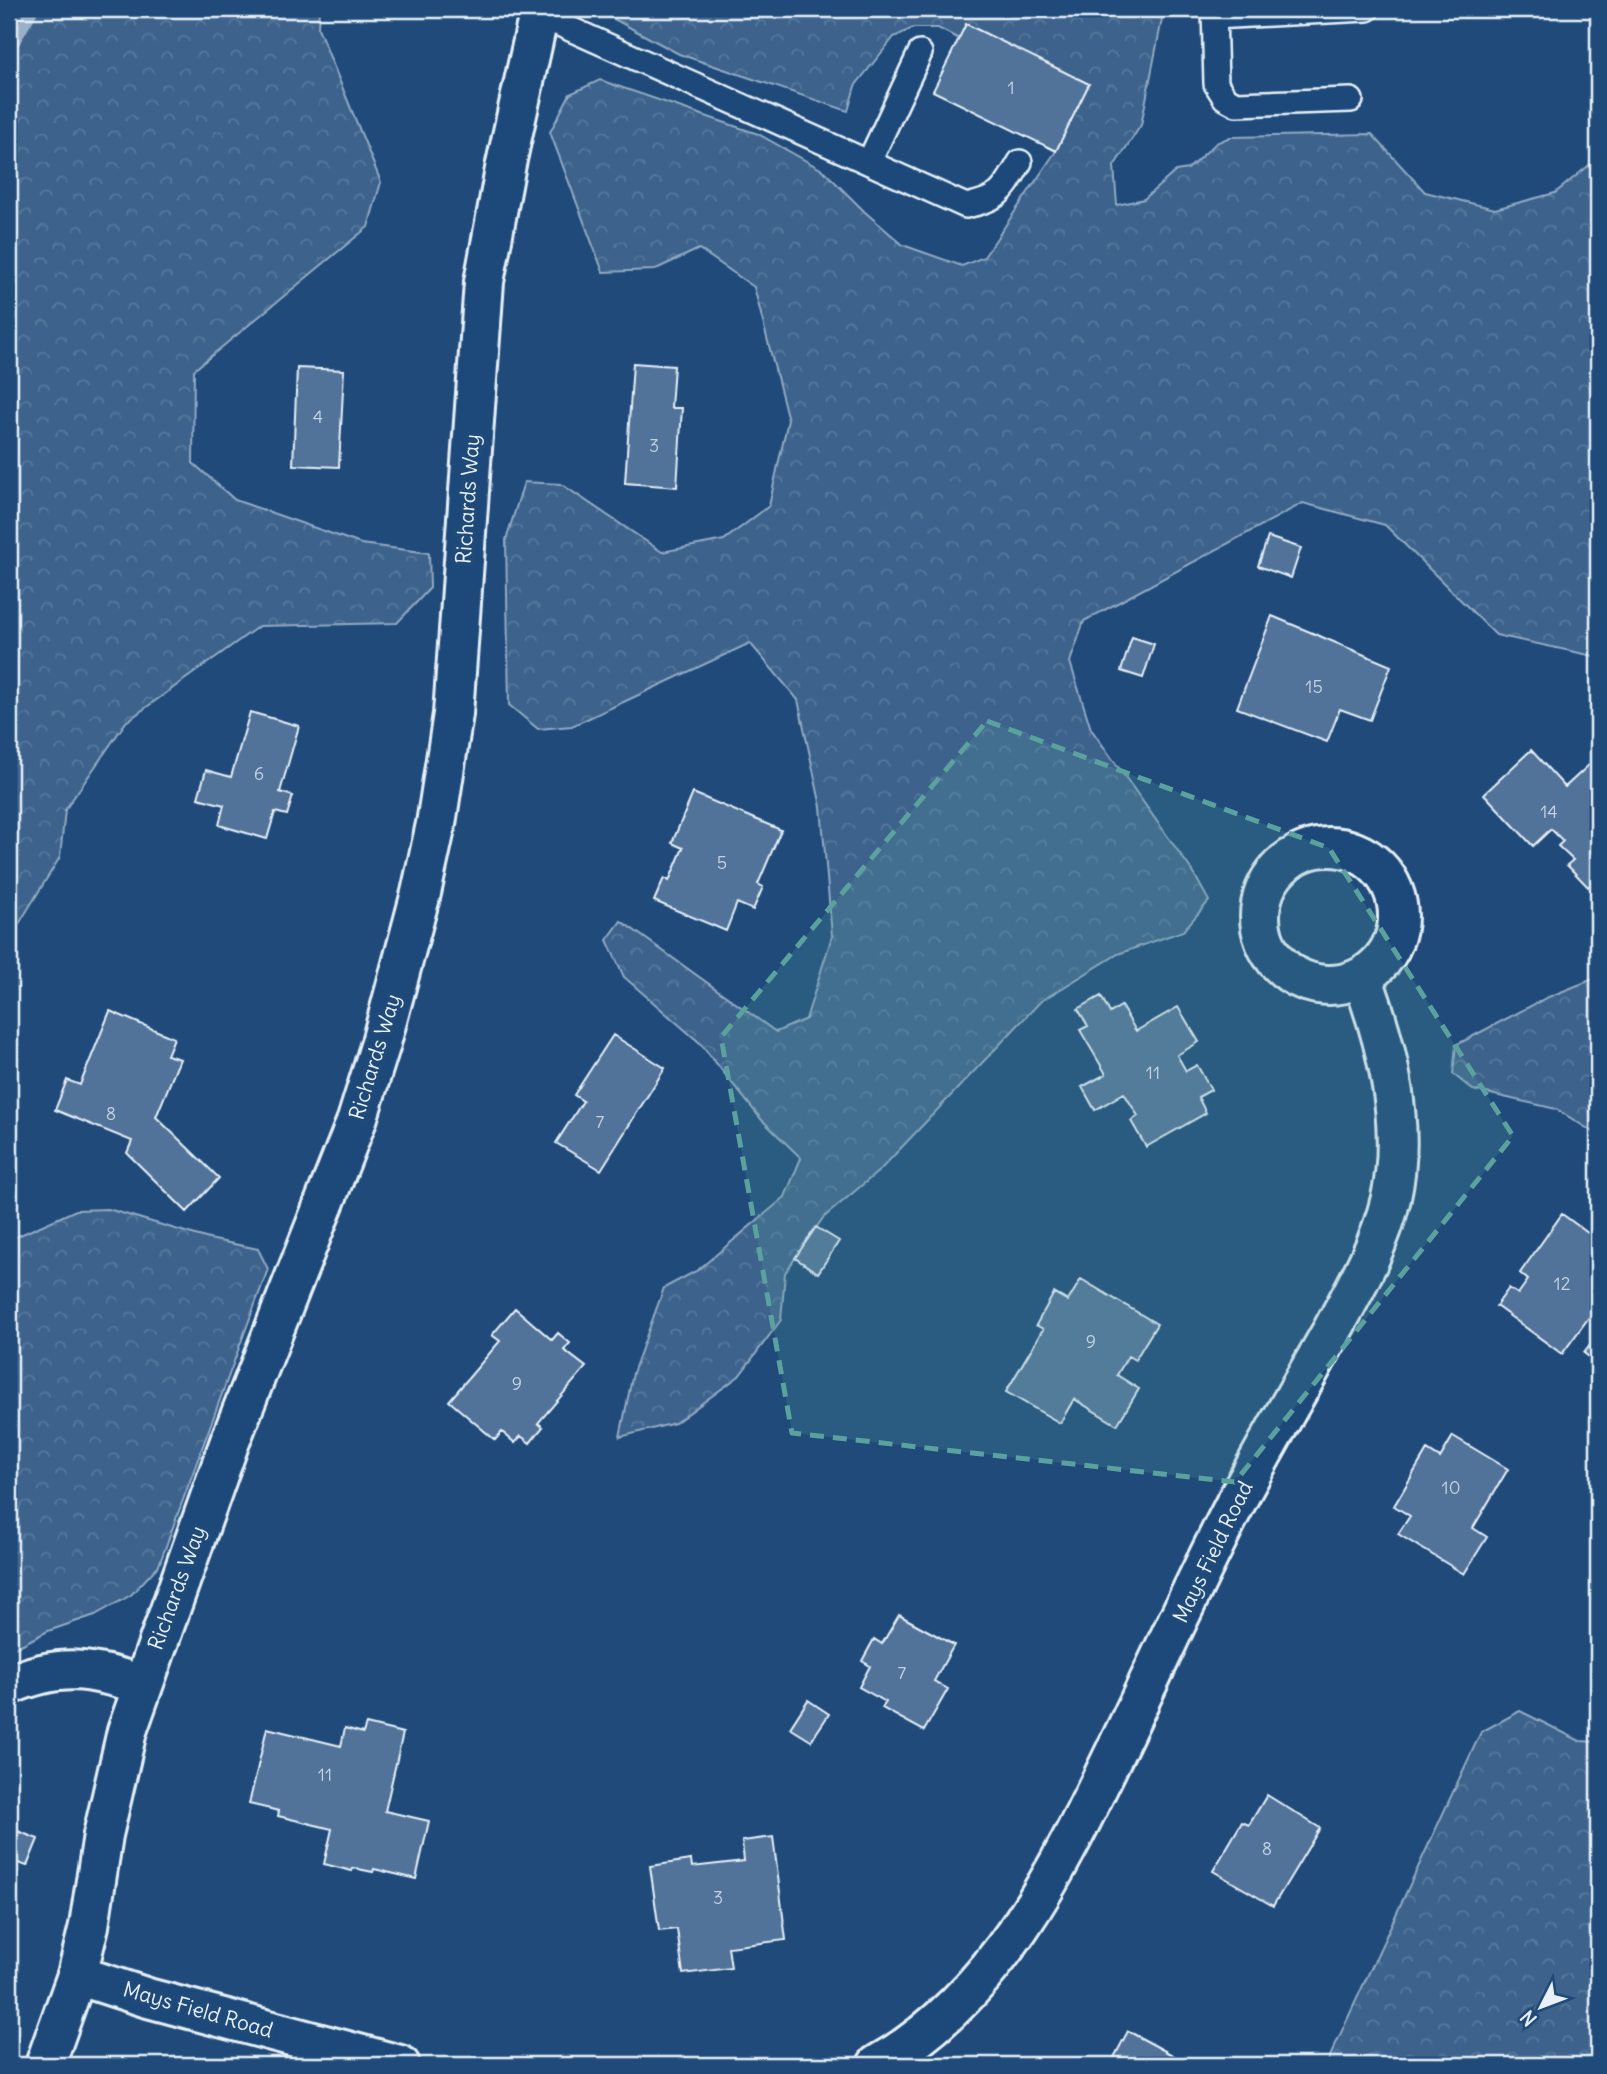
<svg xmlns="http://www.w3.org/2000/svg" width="1607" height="2074" font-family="Delius,sans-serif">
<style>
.forest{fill:url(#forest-crowns);stroke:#92aac2;stroke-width:2}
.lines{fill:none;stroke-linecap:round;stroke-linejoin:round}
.stream{stroke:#9ab0c7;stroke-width:12}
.building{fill:#517399;stroke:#e8f1f8;stroke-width:2}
.service-casing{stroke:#e8f1f8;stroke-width:28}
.minor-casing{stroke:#e8f1f8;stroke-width:44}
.service{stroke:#1f4a7a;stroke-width:23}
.minor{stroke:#1f4a7a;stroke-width:38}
.marked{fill:#5ba19e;fill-opacity:0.2;stroke:#5ba19e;stroke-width:5;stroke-dasharray:14 9;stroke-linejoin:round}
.labels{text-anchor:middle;stroke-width:7;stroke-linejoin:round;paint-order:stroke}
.number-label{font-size:18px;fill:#c2d2e0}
.street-label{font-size:21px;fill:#e8f1f8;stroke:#1f4a7a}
</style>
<defs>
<pattern id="forest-crowns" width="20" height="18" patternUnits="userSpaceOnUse" patternTransform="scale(1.75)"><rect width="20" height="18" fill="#3c628c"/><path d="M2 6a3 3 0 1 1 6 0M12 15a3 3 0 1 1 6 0" fill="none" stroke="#58799d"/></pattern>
</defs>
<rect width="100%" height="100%" fill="#1f4a7a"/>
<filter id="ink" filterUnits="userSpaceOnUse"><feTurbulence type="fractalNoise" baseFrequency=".0143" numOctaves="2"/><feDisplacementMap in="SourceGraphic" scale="14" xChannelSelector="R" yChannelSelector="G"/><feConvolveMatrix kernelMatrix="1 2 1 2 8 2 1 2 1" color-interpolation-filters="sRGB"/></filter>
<g filter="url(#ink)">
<!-- forest -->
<path class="forest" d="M9 9H319L318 28 381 182 368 227 194 370 193 463 235 500 361 544 429 553 430 588 397 623 259 626 126 722 65 810 60 857 9 940Z
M607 9H1164L1141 125 1114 166 1117 205 1144 199 1176 171 1188 169 1216 143 1230 137 1372 134 1425 192 1495 209 1555 193 1598 158V657L1496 635 1385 525 1303 503 1084 621 1070 662 1091 729 1193 872 1209 901 1183 931 1118 954 1041 1001 880 1170 823 1218 785 1273 781 1320 739 1376 675 1423 620 1437 633 1373 664 1288 698 1270 785 1197 801 1158 761 1119 700 1043 624 977 607 940 621 921 776 1032 806 1019 832 936 821 807 798 700 750 643 572 726 538 729 509 705 506 540 524 482 561 484 662 552 724 540 769 506 788 420 754 287 699 249 654 270 603 272 550 132 570 94 600 80 758 134 824 171 865 212 903 245 962 266 984 257 1056 151 1089 84 966 24 959 39 938 28H913L894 37 855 86 848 111 679 54 612 18Z
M1598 977V1135L1556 1109 1473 1090 1453 1074 1456 1045 1546 998Z
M108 1209 209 1239 258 1249 268 1269 159 1565 131 1595 95 1615 48 1631 9 1651V1240L76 1210Z
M1520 1711 1580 1741 1598 1742V2065H1326L1481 1732Z"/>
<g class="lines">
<!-- stream -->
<path class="stream" d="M9 50 33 9"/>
</g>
<!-- building -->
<path class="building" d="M966 24 1089 84 1056 151 933 91Z
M633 363 674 366 671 408H682L677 487 625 483Z
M297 368 344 370 339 467 293 465Z
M1268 537 1301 548 1291 578 1258 566Z
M1272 616 1391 666 1370 720 1340 709 1327 742 1237 708Z
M1132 637 1154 644 1143 678 1121 671Z
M250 712 299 726 280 792 293 796 287 815 275 812 267 839 219 825 224 805 198 798 206 770 231 777Z
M1531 750 1565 787 1591 763 1598 769V887L1594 882 1588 887 1567 865 1573 860 1558 846 1563 841 1551 829 1533 846 1484 794Z
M693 793 781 830 758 884 763 887 753 910 737 903 726 931 654 901 664 878 669 881 683 848 672 843Z
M1101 996 1110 1013 1121 1006 1136 1031 1178 1007 1199 1042 1177 1055 1186 1071 1197 1065 1211 1090 1198 1097 1206 1113 1146 1147 1131 1121 1138 1116 1124 1093 1095 1110 1082 1087 1106 1074 1080 1030 1088 1026 1078 1009Z
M110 1011 174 1038 167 1055 180 1059 156 1117 219 1178 187 1212 127 1153 132 1141 55 1110 67 1080 80 1085Z
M613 1035 665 1068 601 1170 556 1143 583 1101 574 1095Z
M1562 1214 1596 1239 1592 1246 1598 1251V1305L1562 1354 1496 1306 1509 1288 1518 1294 1528 1280 1520 1273Z
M816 1227 839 1241 818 1273 795 1258Z
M1081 1279 1157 1324 1135 1360 1128 1356 1117 1375 1139 1389 1117 1425 1074 1399 1060 1423 1006 1392 1043 1329 1036 1325 1054 1293 1068 1301Z
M515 1308 552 1340 558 1333 570 1343 564 1350 586 1367 538 1423 543 1427 530 1443 521 1436 515 1443 502 1432 495 1440 449 1401 500 1341 492 1335Z
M1598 1335V1364L1584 1353Z
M1453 1436 1508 1469 1473 1528 1487 1537 1464 1574 1398 1534 1410 1516 1394 1506 1427 1450 1440 1458Z
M899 1615 954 1645 934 1681 948 1689 924 1731 882 1708 886 1702 859 1687 870 1666 862 1661 874 1639 882 1644Z
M808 1700 829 1714 811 1741 790 1728Z
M366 1724 403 1733 385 1811 429 1821 416 1879 374 1869 373 1872 353 1868 352 1871 324 1864 332 1829 278 1816 279 1811 249 1804 267 1728 341 1746 345 1728 363 1733Z
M1267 1795 1320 1828 1273 1906 1213 1871 1242 1822 1249 1825Z
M15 1830 38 1839 27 1866 9 1860V1848Z
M773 1837 786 1940 728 1947 731 1968 683 1974 677 1929 659 1931 650 1866 691 1860 692 1867 744 1861 742 1841Z
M1128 2031 1191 2065H1110Z"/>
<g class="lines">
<defs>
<path id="service" d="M1214 9 1216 84 1225 98 1236 104 1351 100
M539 15 966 206C1001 199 1003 191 1020 162
M1214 17 1367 9
M869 162 920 53"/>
<path id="minor" d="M1260 916a69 69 0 1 1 138 0a69 69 0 1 1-138 0Z
M9 1685C61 1663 90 1668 142 1685
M77 1975 148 1998 400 2065
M45 2065 77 1975 89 1926 103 1835 127 1731 229 1444 357 1120 381 1043 421 893 436 824 453 714 484 282 506 164 540 9
M877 2065C996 1998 1058 1870 1115 1752 1158 1664 1198 1573 1244 1487 1273 1434 1303 1382 1333 1329 1356 1287 1380 1245 1391 1198 1407 1126 1387 1044 1362 977"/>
</defs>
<!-- service casing -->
<use href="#service" class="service-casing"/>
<!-- minor casing -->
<use href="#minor" class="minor-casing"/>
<!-- service -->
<use href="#service" class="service"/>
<!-- minor -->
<use href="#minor" class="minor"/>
</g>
</g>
<!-- marked area -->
<path class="marked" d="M987 721 1329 848 1513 1136 1235 1482 792 1433 721 1037Z"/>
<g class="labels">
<!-- number labels -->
<g class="number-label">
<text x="1011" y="94">1</text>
<text x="318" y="423">4</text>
<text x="654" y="452">3</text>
<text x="1314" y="693">15</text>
<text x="259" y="780">6</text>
<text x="1549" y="818">14</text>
<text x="722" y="869">5</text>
<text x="1153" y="1079">11</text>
<text x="111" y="1120">8</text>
<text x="600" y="1128">7</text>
<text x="1562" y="1290">12</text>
<text x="1091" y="1348">9</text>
<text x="517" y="1390">9</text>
<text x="1451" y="1494">10</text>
<text x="902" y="1679">7</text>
<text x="325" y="1781">11</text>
<text x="1267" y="1855">8</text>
<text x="718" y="1904">3</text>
</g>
<!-- street labels -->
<g class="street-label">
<text transform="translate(468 499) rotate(-86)" y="7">Richards Way</text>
<text transform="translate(375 1057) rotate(-73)" y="7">Richards Way</text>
<text transform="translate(1213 1552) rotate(-64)" y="7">Mays Field Road</text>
<text transform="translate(177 1588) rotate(-70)" y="7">Richards Way</text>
<text transform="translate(198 2010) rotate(16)" y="7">Mays Field Road</text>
</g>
</g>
<!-- margin -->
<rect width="1607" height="2074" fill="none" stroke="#1f4a7a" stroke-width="35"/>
<rect x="18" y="18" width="1572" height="2039" fill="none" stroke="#e8f1f8" stroke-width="2.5" filter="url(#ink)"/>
<!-- north arrow -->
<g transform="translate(1541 2007) rotate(228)" stroke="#1f4a7a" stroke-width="5" paint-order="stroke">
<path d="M0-5L12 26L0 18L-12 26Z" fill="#e8f1f8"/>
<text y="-10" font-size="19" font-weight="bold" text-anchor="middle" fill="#e8f1f8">N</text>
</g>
</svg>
